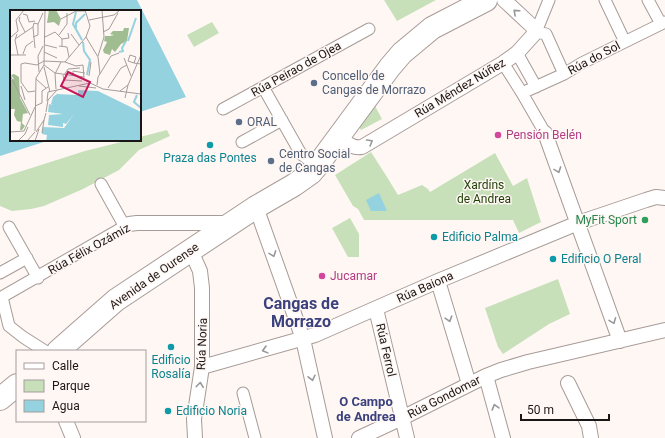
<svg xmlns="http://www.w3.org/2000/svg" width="665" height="438" font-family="Roboto,sans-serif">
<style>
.green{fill:#c7e0ba}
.water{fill:#94d2e0}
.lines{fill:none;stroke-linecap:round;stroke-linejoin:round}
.pedestrian-casing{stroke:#a79b97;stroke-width:13}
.minor-casing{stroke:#a79b97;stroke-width:16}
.primary-casing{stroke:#a79b97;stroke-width:24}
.pedestrian{stroke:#fff;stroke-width:11}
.minor{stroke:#fff;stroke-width:14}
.primary{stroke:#fff;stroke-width:22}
.oneway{stroke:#989696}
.service-dot{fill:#5c6f8a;stroke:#fff7f4;stroke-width:1.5}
.hotel-dot{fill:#d1479c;stroke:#fff7f4;stroke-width:1.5}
.culture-dot{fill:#0f9aa8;stroke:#fff7f4;stroke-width:1.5}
.leisure-dot{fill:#2e9e5b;stroke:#fff7f4;stroke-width:1.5}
.labels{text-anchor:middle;stroke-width:3;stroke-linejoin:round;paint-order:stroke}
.street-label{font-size:12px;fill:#1a1615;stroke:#fff7f4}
.service-label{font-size:12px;fill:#4e5e75;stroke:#fff7f4;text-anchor:start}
.hotel-label{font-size:12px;fill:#b23c85;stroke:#fff7f4;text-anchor:start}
.culture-label{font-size:12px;fill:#0d838f;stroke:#fff7f4;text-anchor:start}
.park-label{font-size:12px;fill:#1c3e00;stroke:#fff7f4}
.leisure-label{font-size:12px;fill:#27864d;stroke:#fff7f4;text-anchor:end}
.neighbourhood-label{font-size:13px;font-weight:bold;fill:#3a417d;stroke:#fff7f4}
.district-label{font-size:16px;font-weight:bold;fill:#3a417d;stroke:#fff7f4}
.inset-river{fill:none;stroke:#94d2e0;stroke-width:2}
.inset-road{fill:none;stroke:#a39d9b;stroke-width:1}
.view{fill:#c2185b;fill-opacity:0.15;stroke:#c2185b;stroke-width:2}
.inset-edge{fill:none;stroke:#1a1615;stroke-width:2}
</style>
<rect width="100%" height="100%" fill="#fff7f4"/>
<!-- green -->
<path class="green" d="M384 0H436L397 21Z
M212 22 219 33 194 47 187 35Z
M374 104 382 119 361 130 358 125Z
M167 130 170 136 139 150 119 170 83 189 44 206 31 209 12 211 0 206V178L85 151 129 140H140V137Z
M371 152 387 177 398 195 422 185 428 189 430 192 495 153 513 186 527 178 541 222 519 233 513 220H364L358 209 353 206 335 175Z
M350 218 359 234V257H348L332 228Z
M558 279 570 314 549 324 503 354 498 347 485 308Z"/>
<!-- water -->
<path class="water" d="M0 0H137L186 97 140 112V11H11V140H50L0 156Z
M379 193 387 211H371L366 200Z"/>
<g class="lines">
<defs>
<path id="pedestrian" d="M549 0 536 32 546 34 564 74
M605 0 625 42
M648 0 661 24
M517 53 536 87
M503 63 522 93 545 133
M263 87 301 154 317 166
M522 93 564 74 582 63 665 22
M223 109 369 29
M242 142 282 120
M101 184 125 227
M9 227 38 278
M0 273 27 258
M2 297 9 326 23 337 45 351
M0 298 129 224
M243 393 255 438"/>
<path id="minor" d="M545 133 620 341
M338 137C346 142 352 149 362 147L503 63 517 53 536 32 532 26 504 0
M256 207 303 339 325 438
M129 224 137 223H231
M191 251 200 271 202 288V367L194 419 195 438
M438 281 469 384
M376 309 407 438
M202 367 315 335 438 281 578 223 646 200 656 197 665 198
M486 376 503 438
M568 383 589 426 591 438
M66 421 73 438
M359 438 402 418 486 376 501 370 528 362 665 330"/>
<path id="primary" d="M58 351 116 300 256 207 294 185 311 173 317 166 390 67 402 53 432 28 486 0
M0 399 17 385"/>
</defs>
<!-- pedestrian casing -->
<use href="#pedestrian" class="pedestrian-casing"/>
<!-- minor casing -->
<use href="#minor" class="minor-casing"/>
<!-- primary casing -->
<use href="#primary" class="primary-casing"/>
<!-- pedestrian -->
<use href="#pedestrian" class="pedestrian"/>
<!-- minor -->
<use href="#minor" class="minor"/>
<!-- primary -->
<use href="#primary" class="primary"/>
</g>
<!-- one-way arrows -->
<defs><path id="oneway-chevron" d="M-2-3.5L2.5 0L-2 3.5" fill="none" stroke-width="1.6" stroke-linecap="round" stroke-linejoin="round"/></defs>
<g class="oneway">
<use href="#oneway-chevron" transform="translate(516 12) rotate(-138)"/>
<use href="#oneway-chevron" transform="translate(370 142) rotate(-31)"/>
<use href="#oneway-chevron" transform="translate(558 170) rotate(70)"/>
<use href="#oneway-chevron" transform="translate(273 254) rotate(70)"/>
<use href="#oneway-chevron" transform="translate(449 319) rotate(73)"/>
<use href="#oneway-chevron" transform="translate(613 321) rotate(69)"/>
<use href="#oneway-chevron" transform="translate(265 350) rotate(165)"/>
<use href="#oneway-chevron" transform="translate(312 378) rotate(77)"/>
<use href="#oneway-chevron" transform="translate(200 385) rotate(-83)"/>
<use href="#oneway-chevron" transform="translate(495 407) rotate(-106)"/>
</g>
<!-- markers -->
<g class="service-dot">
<circle cx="314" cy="83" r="4"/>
<circle cx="239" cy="122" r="4"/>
<circle cx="271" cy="161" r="4"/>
</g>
<g class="hotel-dot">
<circle cx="498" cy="135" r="4"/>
<circle cx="322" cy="276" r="4"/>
</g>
<g class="culture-dot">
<circle cx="210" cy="145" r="4"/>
<circle cx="434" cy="237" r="4"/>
<circle cx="553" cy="259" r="4"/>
<circle cx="171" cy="347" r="4"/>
<circle cx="168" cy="411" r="4"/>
</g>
<circle class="leisure-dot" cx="645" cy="220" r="4"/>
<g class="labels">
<!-- street labels -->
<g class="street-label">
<text transform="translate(594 58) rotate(-28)" y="4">Rúa do Sol</text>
<text transform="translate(296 69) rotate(-29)" y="4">Rúa Peirao de Ojea</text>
<text transform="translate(460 88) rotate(-31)" y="4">Rúa Méndez Núñez</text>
<text transform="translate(89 249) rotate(-29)" y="4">Rúa Félix Ozámiz</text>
<text transform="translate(154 276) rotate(-35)" y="4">Avenida de Ourense</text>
<text transform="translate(425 287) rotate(-24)" y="4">Rúa Baiona</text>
<text transform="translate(202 344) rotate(-88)" y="4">Rúa Noria</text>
<text transform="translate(386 350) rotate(77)" y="4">Rúa Ferrol</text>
<text transform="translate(444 397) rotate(-27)" y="4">Rúa Gondomar</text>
</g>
<!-- service labels -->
<g class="service-label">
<text x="322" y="80">Concello de<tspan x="322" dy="14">Cangas de Morrazo</tspan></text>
<text x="247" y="126">ORAL</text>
<text x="279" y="158">Centro Social<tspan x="279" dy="14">de Cangas</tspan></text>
</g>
<!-- hotel labels -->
<g class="hotel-label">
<text x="506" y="139">Pensión Belén</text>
<text x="330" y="280">Jucamar</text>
</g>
<!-- culture labels -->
<g class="culture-label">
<text x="210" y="162" text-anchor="middle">Praza das Pontes</text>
<text x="442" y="241">Edificio Palma</text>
<text x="561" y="263">Edificio O Peral</text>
<text x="171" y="364" text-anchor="middle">Edificio<tspan x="171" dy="14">Rosalía</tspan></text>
<text x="176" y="415">Edificio Noria</text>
</g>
<!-- park labels -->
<g class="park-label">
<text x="484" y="189">Xardíns<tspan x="484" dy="14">de Andrea</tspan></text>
</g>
<!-- leisure labels -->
<g class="leisure-label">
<text x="637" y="224">MyFit Sport</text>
</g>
<!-- neighbourhood labels -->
<g class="neighbourhood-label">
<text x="366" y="406">O Campo<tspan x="366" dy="15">de Andrea</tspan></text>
</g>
<!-- district labels -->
<g class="district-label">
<text x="301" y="309">Cangas de<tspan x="301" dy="18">Morrazo</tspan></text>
</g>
</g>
<!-- overview -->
<g transform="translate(10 10)">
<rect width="131" height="131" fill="#fff7f4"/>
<path d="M39 0H46L51 9 49 16 44 12 37 13ZM114 18H119L117 31 111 34 105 42 102 39 100 45 94 43 93 40 97 32 94 31 95 26H100L104 25 100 24 103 21H113ZM4 64 9 67 10 88 18 103 13 104 12 113 15 116 12 120H10L11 112 7 111 4 105 5 99H0V70L4 69 1 65Z" fill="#a0bc91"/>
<path d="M68 80 88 81 131 102V131H36L37 125 32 124 33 117 54 118 64 104 56 114 53 113V117L38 115 39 105 53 104 38 102 39 94 43 95 41 94 43 87 47 84 68 85Z" fill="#94d2e0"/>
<path class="inset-river" d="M66 2 63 14 72 30M66 18V13L75 4M118 31 126 8M73 32 74 41 80 50 77 65M109 42 113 41 112 38 116 31M127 85 124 92 131 98M51 96 67 102 99 131M64 102 93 131"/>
<path class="inset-road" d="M75 0 80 16 76 27M13 4 17 5 19 12 25 11M10 7 9 10 15 22M51 9 66 1H75M79 10 104 5 110 0M28 14 33 3M93 22 99 19 108 3M7 24 5 30 8 45M61 24 69 35M49 25 57 14V3M23 27 28 25V14M35 27 45 22 52 29V36M76 27 88 47 90 64M0 28 8 21 6 10 14 0M5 29 23 17M52 29 59 28 58 23M35 35 47 38M49 36 57 37 59 47M25 38 23 17 24 13 28 14M34 42 47 48M13 44 16 36 23 31M0 45H16M88 46 94 27 92 0M114 48 121 66M34 51 55 52 76 27M55 52 66 56 73 55M15 53 11 54V72L18 82 25 81M15 53 27 55 34 51M124 53 126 47 120 45 118 51 124 53 131 54M34 55 45 63M73 55 74 68M34 57 40 82M29 62 28 46 33 36M45 63 74 67M0 65 20 105M53 65 54 70 72 71M54 65 58 59 70 58M63 66V61L75 63M79 66 81 52M26 69 36 78M87 75 88 67 101 46 109 43M11 76 15 90M69 76 86 78M98 78 111 58 117 55M46 79 45 64 51 52M110 81 118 75 131 45M115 88 118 75M37 91 38 82 47 80M25 96 32 93V81L38 77M36 102 38 90 47 80 80 73 93 79 131 84M25 121 26 68 34 55 35 0M0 122 14 121 25 97M26 122 34 110 36 103M32 123 34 110M8 131 15 124 18 117M17 131 25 122M25 131 29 119"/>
<path class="view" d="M58 62 80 72 73 87 51 76Z"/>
<rect width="131" height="131" class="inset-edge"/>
</g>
<!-- legend -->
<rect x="16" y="350" width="130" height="72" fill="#fff7f4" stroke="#a39d9b"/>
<rect x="24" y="363" width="20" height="6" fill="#ffffff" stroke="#a39d9b"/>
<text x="52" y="370" font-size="12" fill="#1a1615">Calle</text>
<rect x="24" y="380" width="20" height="12" fill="#c7e0ba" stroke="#a39d9b"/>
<text x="52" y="390" font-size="12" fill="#1a1615">Parque</text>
<rect x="24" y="400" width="20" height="12" fill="#94d2e0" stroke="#a39d9b"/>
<text x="52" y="410" font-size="12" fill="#1a1615">Agua</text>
<!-- scale -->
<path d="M521 414v6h88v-6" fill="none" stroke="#1a1615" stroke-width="2"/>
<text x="527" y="414" font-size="12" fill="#1a1615" stroke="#fff7f4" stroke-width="3" paint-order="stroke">50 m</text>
</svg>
